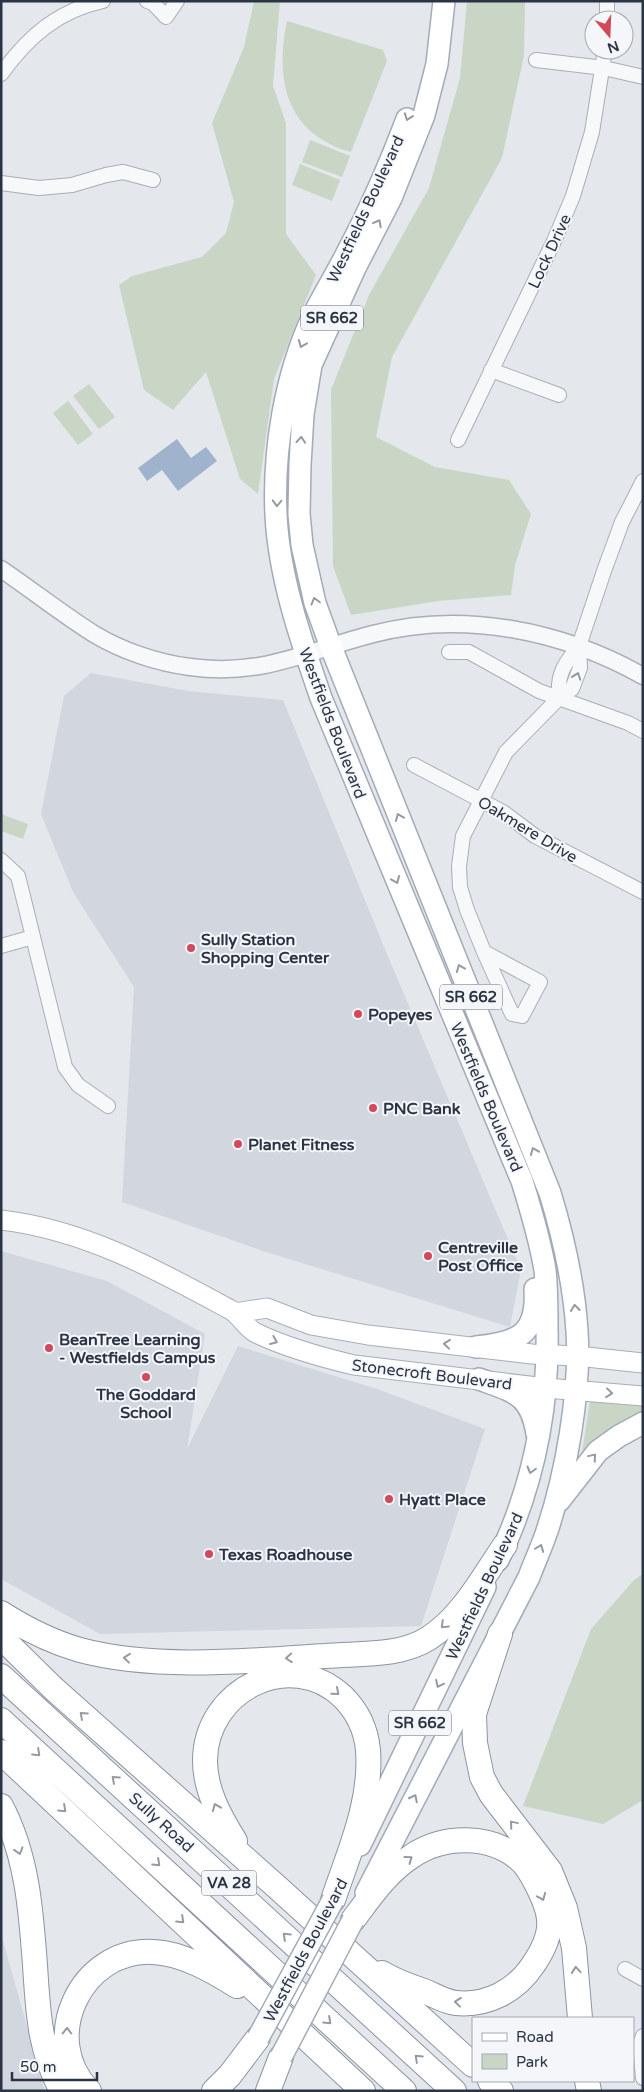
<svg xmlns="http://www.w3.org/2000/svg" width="644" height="2092" font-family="'Varela Round',sans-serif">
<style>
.built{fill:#d2d6de}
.green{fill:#c9d6c5}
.water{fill:#9fb4cc}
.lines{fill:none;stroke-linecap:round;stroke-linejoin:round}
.minor-casing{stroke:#a9aeb7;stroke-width:16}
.tertiary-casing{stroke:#a9aeb7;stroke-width:19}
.secondary-casing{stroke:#a9aeb7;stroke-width:21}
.primary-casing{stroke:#a3abb8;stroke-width:24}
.motorway-casing{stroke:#8b94a3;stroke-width:26}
.minor{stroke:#f7f8fa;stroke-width:14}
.tertiary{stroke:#f7f8fa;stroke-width:16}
.secondary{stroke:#fff;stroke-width:19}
.primary{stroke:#fff;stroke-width:21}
.motorway{stroke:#fff;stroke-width:24}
.primary-bridge-casing{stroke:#a3abb8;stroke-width:24;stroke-linecap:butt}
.primary-bridge{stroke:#fff;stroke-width:21}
.oneway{stroke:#959aa2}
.oneway2{stroke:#9196a0}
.poi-dot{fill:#d1495b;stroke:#f4f6f9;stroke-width:2}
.labels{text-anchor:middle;stroke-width:4;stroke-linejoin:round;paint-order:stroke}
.shield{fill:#f4f6f9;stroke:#676e7b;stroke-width:1}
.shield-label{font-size:15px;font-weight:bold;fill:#2b3445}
.street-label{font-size:16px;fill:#2b3445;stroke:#f4f6f9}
.poi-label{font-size:16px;font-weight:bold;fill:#2b3445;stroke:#f4f6f9;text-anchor:start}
</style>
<rect width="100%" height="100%" fill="#e4e7ec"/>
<!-- built -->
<path class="built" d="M91 673 188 691 283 700 389 959 521 1270 510 1327 263 1251 122 1202 134 987 73 892 41 814 64 696Z
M1 1251 107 1281 205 1334 187 1449 238 1346 377 1389 485 1429 421 1626 100 1634 1 1579Z
M1 1937H2L45 2091H1Z"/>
<!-- green -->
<path class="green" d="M254 1H280L273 86 286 123V234L316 275 274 379 258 494 240 479 206 372 173 410 144 390 119 285 132 276 202 257 226 233 234 202 212 123 244 47Z
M467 1H525L524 55 502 158 392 357 376 437 435 467 509 480 531 514 515 565 511 595 438 601 351 615 333 566 331 390 369 295 429 188 460 78Z
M287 21 383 50 387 61 351 152C344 150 336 148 330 144 281 120 277 68 287 21Z
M310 140 350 156 342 177 302 162Z
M300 164 340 180 332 201 292 185Z
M89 384 115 417 99 429 73 396Z
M68 401 93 434 78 445 53 413Z
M1 814 28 824 23 839 1 831Z
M590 1400 643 1405V1415L581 1459Z
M643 1574V1800L603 1824 523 1806 591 1629 634 1580Z"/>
<!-- water -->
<path class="water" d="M177 439 191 458 206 447 217 461 178 491 162 470 147 481 138 468Z"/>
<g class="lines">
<defs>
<path id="minor" d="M147 1 153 3 166 17 177 1
M607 20V1
M536 60 604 68 643 77
M1 74C28 37 57 11 103 1
M1 183 39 188 72 185 106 175 123 172 153 180
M491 370 559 395
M458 440 554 241 573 196 592 132 605 50
M449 652H469L539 691 628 723 643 731
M559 698C557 674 564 664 579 646
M414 765 503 812 535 836 643 892
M1 860 18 876 65 1067 78 1085 108 1106
M1 946 33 937
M484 952 540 982 522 1016 512 1014 484 952 467 910 460 887 459 866 463 836 506 752 559 698 572 689 580 668 579 646 604 571 622 522 643 481
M625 1969 643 1979
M643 2036 640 2044 643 2078"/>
<path id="tertiary" d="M1 569C32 590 62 614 94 634 122 651 158 663 190 667 262 677 307 651 373 634 464 610 563 631 643 676"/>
<path id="secondary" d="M1 1220C86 1230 157 1270 231 1310 241 1316 246 1328 256 1333 287 1348 320 1357 354 1365L546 1388 643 1396
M235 1313 267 1308 311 1325 368 1335 532 1354 577 1356 643 1363"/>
<path id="primary" d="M407 119C390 164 370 210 347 253 336 275 323 295 313 316 285 376 273 450 276 515 279 577 301 640 321 698L522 1181C531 1210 540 1240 545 1270 547 1289 547 1308 547 1327 549 1408 533 1487 498 1560
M476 1347C516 1343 538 1336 535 1289
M479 1379C514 1392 531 1394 537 1434
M559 1501 598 1451 619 1436 643 1423
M360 1845 485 1587
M366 1893 529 1577C535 1561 542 1546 547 1531 566 1474 581 1391 577 1331 574 1284 564 1239 550 1193L331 647 315 603 302 545 299 514 300 465 303 414 311 365 355 268 391 198 424 115 437 64 444 1"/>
<path id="motorway" d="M1 1613C26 1629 52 1642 80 1650 155 1670 248 1661 325 1656 358 1653 400 1657 429 1638 462 1617 483 1577 505 1545
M500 1634 474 1714 475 1743 482 1777 491 1794 550 1871 565 1908 574 1948 580 2018
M1 1637 54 1689 277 1887 473 2065
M1 1676 454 2091
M1 1720 404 2091
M1 1752 363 2091
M1 1806C27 1855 31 1910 35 1965 38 2011 39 2049 62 2091
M235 1841C220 1817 205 1790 205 1761 205 1690 290 1647 343 1697 358 1712 366 1729 368 1750 372 1803 349 1852 333 1900
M353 1920C370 1897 387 1872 412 1856 443 1835 490 1834 519 1859 528 1866 533 1877 538 1887 543 1897 548 1908 549 1919 551 1936 542 1952 533 1965 516 1991 487 2006 456 2003 445 2002 434 1995 424 1991 409 1986 395 1981 382 1973
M490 2081 501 2091
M587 2081 589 2091
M89 2091C38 2039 81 1948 153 1952 182 1953 213 1971 237 1986
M214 2091 230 2075 258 2038
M268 2091 281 2057"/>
</defs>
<!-- minor casing -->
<use href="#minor" class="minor-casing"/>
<!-- tertiary casing -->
<use href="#tertiary" class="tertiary-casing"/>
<!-- secondary casing -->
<use href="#secondary" class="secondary-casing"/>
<!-- primary casing -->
<use href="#primary" class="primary-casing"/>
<!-- motorway casing -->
<use href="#motorway" class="motorway-casing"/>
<!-- minor -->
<use href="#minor" class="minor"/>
<!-- tertiary -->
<use href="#tertiary" class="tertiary"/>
<!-- secondary -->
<use href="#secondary" class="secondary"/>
<!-- primary -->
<use href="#primary" class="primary"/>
<!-- motorway -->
<use href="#motorway" class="motorway"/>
<defs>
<path id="primary-bridge" d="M258 2038 333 1900
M281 2057 353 1920"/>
</defs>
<!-- primary-bridge casing -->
<use href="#primary-bridge" class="primary-bridge-casing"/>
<!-- primary-bridge -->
<use href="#primary-bridge" class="primary-bridge"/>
</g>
<!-- one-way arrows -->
<defs><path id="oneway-chevron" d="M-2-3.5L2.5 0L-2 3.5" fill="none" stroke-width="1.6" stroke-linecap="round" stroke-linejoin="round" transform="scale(1.25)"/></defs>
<g class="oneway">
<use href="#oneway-chevron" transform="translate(408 117) rotate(110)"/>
<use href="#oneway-chevron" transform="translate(378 223) rotate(-62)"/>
<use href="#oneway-chevron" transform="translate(302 344) rotate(112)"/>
<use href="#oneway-chevron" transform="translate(301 440) rotate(-86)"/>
<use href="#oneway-chevron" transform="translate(277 503) rotate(92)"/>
<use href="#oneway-chevron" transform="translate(315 601) rotate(-105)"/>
<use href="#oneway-chevron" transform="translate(399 817) rotate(-112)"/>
<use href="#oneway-chevron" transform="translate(396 880) rotate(67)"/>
<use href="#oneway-chevron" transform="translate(460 968) rotate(-112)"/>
<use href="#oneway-chevron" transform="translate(534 1151) rotate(-112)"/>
<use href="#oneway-chevron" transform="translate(575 1308) rotate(-96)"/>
<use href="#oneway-chevron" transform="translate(274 1341) rotate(23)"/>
<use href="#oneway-chevron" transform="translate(447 1344) rotate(-174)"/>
<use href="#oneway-chevron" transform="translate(609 1393) rotate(6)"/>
<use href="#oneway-chevron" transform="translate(593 1457) rotate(-50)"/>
<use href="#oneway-chevron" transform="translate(531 1470) rotate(105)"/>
<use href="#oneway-chevron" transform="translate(540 1548) rotate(-69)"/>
<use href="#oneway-chevron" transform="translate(444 1625) rotate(136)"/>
<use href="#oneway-chevron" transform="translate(127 1658) rotate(-174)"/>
<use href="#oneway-chevron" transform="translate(289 1658) rotate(176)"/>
<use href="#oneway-chevron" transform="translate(439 1684) rotate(116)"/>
<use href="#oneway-chevron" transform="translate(336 1692) rotate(41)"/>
<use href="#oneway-chevron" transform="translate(83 1715) rotate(-138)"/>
<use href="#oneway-chevron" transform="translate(37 1753) rotate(43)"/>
<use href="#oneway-chevron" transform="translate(115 1779) rotate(-138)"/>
<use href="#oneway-chevron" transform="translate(414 1798) rotate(-63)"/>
<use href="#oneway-chevron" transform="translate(216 1807) rotate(-112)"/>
<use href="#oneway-chevron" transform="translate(63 1809) rotate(43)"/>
<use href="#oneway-chevron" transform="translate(513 1824) rotate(-130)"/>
<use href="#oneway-chevron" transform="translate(19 1851) rotate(73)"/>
<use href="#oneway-chevron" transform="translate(409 1859) rotate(-36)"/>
<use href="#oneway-chevron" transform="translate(157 1863) rotate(43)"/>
<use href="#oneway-chevron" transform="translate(542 1897) rotate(68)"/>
<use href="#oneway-chevron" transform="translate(181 1920) rotate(43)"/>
<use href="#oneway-chevron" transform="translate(286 1936) rotate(-137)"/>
<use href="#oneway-chevron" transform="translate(576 1970) rotate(-95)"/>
<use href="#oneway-chevron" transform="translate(458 2002) rotate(-174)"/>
<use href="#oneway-chevron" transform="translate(328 2021) rotate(43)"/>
<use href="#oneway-chevron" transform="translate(67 2031) rotate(-90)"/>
<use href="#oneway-chevron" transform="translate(418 2058) rotate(-137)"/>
</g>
<use class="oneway2" href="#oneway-chevron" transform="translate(577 676) rotate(-71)"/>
<!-- markers -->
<g class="poi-dot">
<circle cx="191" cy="948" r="5"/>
<circle cx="358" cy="1014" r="5"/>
<circle cx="373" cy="1108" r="5"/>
<circle cx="238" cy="1144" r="5"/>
<circle cx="428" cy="1256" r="5"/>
<circle cx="49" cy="1348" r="5"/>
<circle cx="146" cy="1377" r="5"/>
<circle cx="389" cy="1499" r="5"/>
<circle cx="209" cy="1554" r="5"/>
</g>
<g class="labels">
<!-- shield labels -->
<g class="shield">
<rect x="301" y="305.5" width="62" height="25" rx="4"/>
<rect x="440" y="984.5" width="62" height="25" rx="4"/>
<rect x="389" y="1710.5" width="62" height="25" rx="4"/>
<rect x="201.5" y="1870.5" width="55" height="25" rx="4"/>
</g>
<g class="shield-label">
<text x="332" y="323">SR 662</text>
<text x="471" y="1002">SR 662</text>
<text x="420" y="1728">SR 662</text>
<text x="229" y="1888">VA 28</text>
</g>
<!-- street labels -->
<g class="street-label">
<text transform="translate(365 209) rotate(-65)" y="6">Westfields Boulevard</text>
<text transform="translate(549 251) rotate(-65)" y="6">Lock Drive</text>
<text transform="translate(333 723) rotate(69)" y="6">Westfields Boulevard</text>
<text transform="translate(528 829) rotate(31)" y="6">Oakmere Drive</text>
<text transform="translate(487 1097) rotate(67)" y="6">Westfields Boulevard</text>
<text transform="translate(432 1374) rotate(7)" y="6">Stonecroft Boulevard</text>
<text transform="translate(484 1586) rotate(-65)" y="6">Westfields Boulevard</text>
<text transform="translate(162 1822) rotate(42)" y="6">Sully Road</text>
<text transform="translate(305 1950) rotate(-62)" y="6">Westfields Boulevard</text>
</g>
<!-- poi labels -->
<g class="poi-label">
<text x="201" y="945">Sully Station<tspan x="201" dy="18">Shopping Center</tspan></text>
<text x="368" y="1020">Popeyes</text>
<text x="383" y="1114">PNC Bank</text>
<text x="248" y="1150">Planet Fitness</text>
<text x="438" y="1253">Centreville<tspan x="438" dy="18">Post Office</tspan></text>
<text x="59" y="1345">BeanTree Learning<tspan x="59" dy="18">- Westfields Campus</tspan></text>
<text x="146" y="1400" text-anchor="middle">The Goddard<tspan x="146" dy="18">School</tspan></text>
<text x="399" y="1505">Hyatt Place</text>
<text x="219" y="1560">Texas Roadhouse</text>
</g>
</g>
<!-- border -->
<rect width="644" height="2092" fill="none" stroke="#2b3445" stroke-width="5"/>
<!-- legend -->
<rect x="472" y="2017" width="162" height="65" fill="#f4f6f9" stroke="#a4a8b1"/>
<rect x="482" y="2033" width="25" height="8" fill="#ffffff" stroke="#a4a8b1"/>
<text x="516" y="2042" font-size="15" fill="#2b3445">Road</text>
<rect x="482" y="2054" width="25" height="15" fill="#c9d6c5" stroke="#a4a8b1"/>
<text x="516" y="2067" font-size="15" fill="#2b3445">Park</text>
<!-- north arrow -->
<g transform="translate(609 35) rotate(161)"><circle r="24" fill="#f4f6f9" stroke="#a4a8b1"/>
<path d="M0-4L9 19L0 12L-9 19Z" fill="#d1495b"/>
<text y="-8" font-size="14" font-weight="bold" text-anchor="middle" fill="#2b3445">N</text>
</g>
<!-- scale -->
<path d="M12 2072v8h85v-8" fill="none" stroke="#2b3445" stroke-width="2.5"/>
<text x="20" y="2072" font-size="15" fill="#2b3445" stroke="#f4f6f9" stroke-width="4" paint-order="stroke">50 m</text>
</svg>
